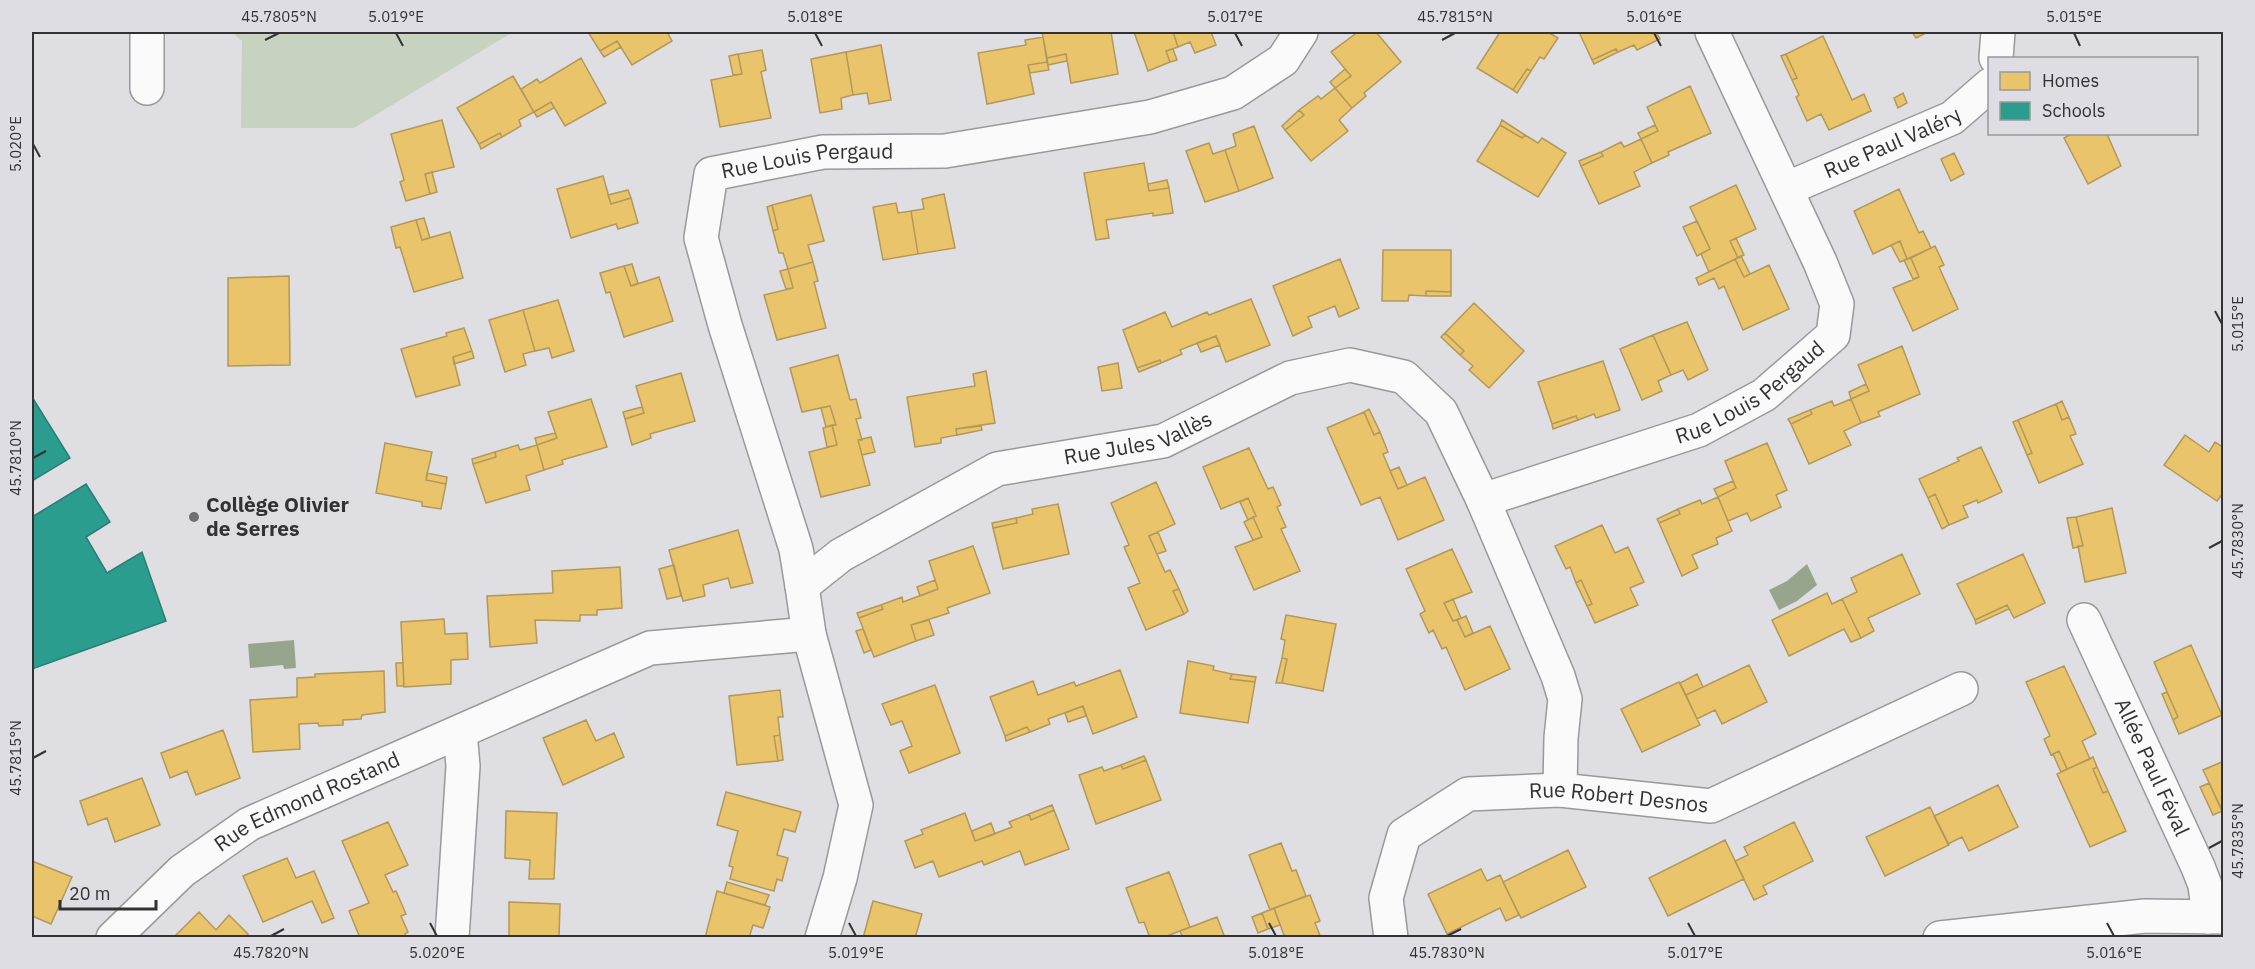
<svg xmlns="http://www.w3.org/2000/svg" width="2255" height="969" font-family="'IBM Plex Sans',sans-serif">
<style>
.park{fill:#c8d2c1}
.water{fill:#98a58d}
.homes{fill:#e9c46a;stroke:#b2985a;stroke-width:1.5}
.schools{fill:#2a9d8f;stroke:#2c7d74;stroke-width:1.5}
.lines{fill:none;stroke-linecap:round;stroke-linejoin:round}
.minor-casing{stroke:#99999b;stroke-width:36}
.minor{stroke:#fafafb;stroke-width:33}
.ticks{fill:none;stroke:#323234;stroke-width:2}
.poi-dot{fill:#6f6e71;stroke:#dedde3;stroke-width:2}
.labels{text-anchor:middle;stroke-width:6;stroke-linejoin:round;paint-order:stroke}
.street-label{font-size:21px;fill:#323234;stroke:#dedde3}
.poi-label{font-size:21px;font-weight:bold;fill:#323234;stroke:#dedde3;text-anchor:start}
.neatline{fill:none;stroke:#323234;stroke-width:2}
.ticks-label{font-size:15px;text-anchor:middle;fill:#323234}
</style>
<rect width="100%" height="100%" fill="#dfdee2"/>
<!-- park -->
<path class="park" d="M232 32H513L354 128H241L242 41Z"/>
<!-- water -->
<path class="water" d="M1807 564 1817 585 1797 601 1779 610 1769 590 1787 581Z
M294 640 296 668 284 669 283 665 250 668 248 644Z"/>
<!-- homes -->
<path class="homes" d="M588 32H667L672 41 632 65 617 41 600 51Z
M1042 32H1111L1118 74 1071 83 1066 54 1047 58Z
M1134 32H1173L1178 47 1166 51 1170 62 1148 71Z
M1173 32H1211L1216 45 1195 53 1190 42 1178 47Z
M1358 32H1376L1401 62 1364 93 1366 96 1352 108 1335 88 1351 76 1331 52Z
M1500 32H1548L1558 38 1544 59 1540 57 1531 71 1527 69 1513 90 1477 68Z
M1579 32H1656L1660 39 1637 50 1634 45 1618 52 1616 49 1592 60Z
M1912 32H1928L1916 38Z
M1823 36 1852 100 1864 94 1871 111 1829 130 1821 114 1807 121 1796 97 1799 95 1792 80 1797 78 1786 54Z
M1043 37 1047 62 1028 65 1034 94 987 104 978 53 1026 45 1025 40Z
M617 41 621 47 604 57 600 51Z
M881 45 891 100 869 104 867 93 853 95 846 52Z
M1173 49 1177 60 1170 62 1166 51Z
M1616 49 1618 52 1594 64 1592 60Z
M762 50 766 70 761 72 771 118 720 127 711 80 742 74 738 54Z
M846 52 853 95 841 98 842 109 820 113 811 59Z
M738 54 742 74 733 75 729 56Z
M1066 54 1067 61 1048 65 1047 58Z
M1786 54 1797 78 1792 80 1781 56Z
M581 58 606 103 565 126 551 102 534 112 521 89 537 79 540 83Z
M1047 62 1049 70 1030 73 1028 65Z
M1345 69 1351 76 1335 88 1330 82Z
M1527 69 1531 71 1517 93 1513 90Z
M513 76 534 112 519 120 521 126 502 137 500 133 479 144 457 108Z
M1690 86 1711 133 1668 152 1669 155 1652 163 1641 139 1658 131 1647 107Z
M1335 88 1352 108 1339 120 1348 131 1311 161 1285 130 1304 115 1299 110 1318 96 1321 99Z
M1903 93 1907 103 1898 108 1894 98Z
M551 102 554 108 537 117 534 112Z
M1299 110 1304 115 1285 130 1282 126Z
M442 120 454 167 425 174 430 194 406 201 400 182 404 180 391 134Z
M1502 120 1525 135 1522 138 1500 125Z
M1500 125 1522 138 1525 135 1538 143 1542 138 1566 153 1538 197 1477 161Z
M1655 125 1658 131 1641 139 1638 133Z
M1254 126 1273 178 1239 191 1225 150 1236 146 1233 134Z
M500 133 502 137 481 149 479 144Z
M2071 134H2107L2121 166 2088 184 2064 138Z
M1641 139 1652 163 1634 172 1640 186 1599 204 1581 166 1603 156 1601 152 1621 142 1624 147Z
M1209 143 1213 154 1225 150 1239 191 1205 202 1186 151Z
M1601 152 1603 156 1581 166 1579 161Z
M1954 153 1964 174 1951 181 1941 159Z
M1144 163 1149 191 1169 188 1173 213 1153 216V213L1106 220 1109 238 1096 240 1084 173Z
M432 172 437 192 430 194 425 174Z
M603 176 611 204 631 198 638 223 618 229 616 224 571 238 557 189Z
M1167 180 1169 188 1149 191 1148 184Z
M1736 185 1756 229 1730 241 1738 258 1709 272 1701 254 1710 249 1690 207Z
M1899 189 1919 233 1923 231 1931 248 1907 259 1900 241 1873 254 1854 211Z
M628 190 631 198 611 204 608 195Z
M944 194 955 248 918 254 911 211 924 209 922 199Z
M811 195 824 241 808 245 813 262 788 269 783 253H779L773 231 778 229 772 205Z
M896 203 898 213 911 211 918 254 883 260 873 207Z
M772 205 778 229 773 231 767 207Z
M424 218 430 238 422 240 416 220Z
M416 220 422 240 450 232 463 278 414 292 400 247 396 248 391 227Z
M1697 221 1710 249 1697 256 1683 227Z
M1736 238 1744 255 1738 258 1730 241Z
M1900 241 1907 259 1900 262 1891 245Z
M1935 246 1944 265 1939 267 1958 309 1913 331 1893 288 1919 277 1911 258Z
M1383 250H1451V292L1426 291V296L1409 295 1408 301H1382Z
M1741 256 1750 274 1744 277 1735 259Z
M1911 258 1919 277 1913 279 1904 260Z
M1340 259 1359 308 1339 317 1335 306 1308 317 1312 327 1293 336 1273 286Z
M1735 259 1744 277 1769 265 1789 309 1743 330 1724 286 1719 289 1714 278 1699 285 1696 278Z
M813 262 818 281 814 282 826 328 777 340 764 295 793 288 788 269Z
M632 264 638 283 631 286 624 266Z
M624 266 631 286 659 277 673 321 624 337 610 292 606 293 600 273Z
M788 269 793 288 786 289 780 271Z
M289 276 290 365 228 366V278Z
M1426 291 1451 292V296H1426Z
M1251 299 1270 345 1226 362 1216 336 1180 350 1182 354 1161 363 1160 360 1137 368 1123 330 1165 312 1172 327 1207 312 1209 315Z
M558 300 574 351 552 358 549 348 535 351 523 310Z
M1474 303 1524 351 1489 388 1469 370 1473 366 1460 355 1464 351 1445 333Z
M523 310 535 351 523 354 526 365 505 372 489 320Z
M1687 322 1708 370 1688 380 1683 370 1671 375 1653 335Z
M464 328 472 351 453 357 460 385 416 397 401 349 447 336 446 333Z
M1445 333 1464 351 1460 355 1441 337Z
M1653 335 1671 375 1658 381 1662 391 1642 400 1620 349Z
M1216 336 1220 345 1201 352 1197 343Z
M1902 346 1920 394 1878 412 1880 416 1861 423 1851 399 1869 391 1858 365Z
M472 351 474 358 454 364 453 357Z
M838 355 850 400 856 399 861 418 856 419 862 440H858L870 485 821 497 809 452 837 445 832 425H836L830 406 802 412 790 368Z
M1160 360 1161 363 1139 372 1137 368Z
M1603 361 1620 410 1596 418 1594 414 1578 420 1576 416 1552 424 1538 382Z
M1118 363 1122 388 1102 391 1098 367Z
M986 371 995 423 956 429 957 435 941 438V443L915 447 907 397 975 386 973 374Z
M681 373 695 421 650 434 651 438 632 445 625 419 644 413 636 386Z
M1866 384 1869 391 1851 399 1849 392Z
M591 399 607 447 562 460 563 464 544 470 537 445 557 438 548 412Z
M1851 399 1861 423 1844 431 1851 445 1809 464 1791 424 1812 414 1810 410 1832 401 1834 406Z
M2062 401 2069 417 2062 420 2056 404Z
M2056 404 2062 420 2069 417 2076 434 2070 436 2083 464 2039 483 2027 455 2032 453 2018 420Z
M830 406 836 425 826 427 821 408Z
M642 407 644 413 625 419 623 412Z
M1369 409 1380 432 1374 435 1364 412Z
M1810 410 1812 414 1791 424 1788 419Z
M1364 412 1374 435 1380 432 1388 452 1383 454 1398 489 1425 477 1444 520 1398 540 1380 497 1361 505 1327 428Z
M1576 416 1578 420 1553 429 1552 424Z
M2018 420 2032 453 2027 455 2013 422Z
M832 425 837 445 827 447 823 428Z
M981 426 982 430 957 435 956 429Z
M555 433 557 438 537 445 535 438Z
M2185 435 2209 452 2215 442 2224 448V492L2217 501 2164 465Z
M871 437 875 452 862 455 858 440Z
M385 443 432 452 426 480 446 484 441 509 422 506V502L376 493Z
M1767 443 1787 490 1776 495 1781 507 1751 521 1747 513 1728 521 1718 497 1736 488 1725 461Z
M518 445 520 450 537 445 544 470 526 476 530 490 486 503 473 464 496 457 495 452Z
M1981 447 2002 492 1978 503 1977 500 1963 506 1968 517 1949 525 1935 494 1928 498 1919 479 1959 461 1957 458Z
M1249 448 1268 489 1273 487 1281 505 1277 507 1286 527 1281 529 1300 571 1254 590 1235 547 1262 537 1253 517 1256 516 1248 498 1221 509 1203 467Z
M495 452 496 457 473 464 472 459Z
M1399 467 1407 485 1398 489 1390 471Z
M427 473 447 477 446 484 426 480Z
M1733 481 1736 488 1718 497 1714 489Z
M1156 482 1175 524 1149 536 1165 572 1170 570 1179 589 1173 591 1184 614 1146 630 1128 588 1140 583 1124 547 1129 545 1111 503Z
M1935 494 1949 525 1942 529 1928 498Z
M1718 497 1732 531 1716 538 1718 544 1692 555 1698 568 1682 576 1659 523 1680 514 1678 509 1700 500 1702 504Z
M1248 498 1256 516 1248 520 1240 502Z
M1058 504 1069 554 1003 569 993 528 1017 523 1016 518 1033 514 1032 509Z
M2112 508 2126 573 2085 582 2078 546H2083L2076 517Z
M1678 509 1680 514 1659 523 1657 519Z
M1253 517 1262 537 1253 540 1244 522Z
M2076 517 2083 546 2073 548 2067 518Z
M1016 518 1017 523 993 528 992 523Z
M1602 525 1615 553 1628 547 1644 582 1630 588 1638 605 1595 623 1587 606 1592 604 1581 580 1576 583 1570 567 1566 569 1555 546Z
M738 530 753 583 731 588 728 578 703 585 705 596 683 601 669 550Z
M1158 532 1166 551 1157 554 1149 536Z
M973 546 990 593 947 608 949 613 911 625 916 641 874 657 859 618 883 609 881 605 902 597 903 602 938 589 929 561Z
M1452 549 1472 592 1444 603 1453 621 1457 620 1465 637 1490 626 1510 669 1465 690 1446 647 1442 649 1433 630 1429 633 1420 614 1425 611 1406 569Z
M1902 554 1920 594 1868 618 1874 631 1861 638 1842 599 1857 592 1851 578Z
M2023 554 2045 603 2014 618 2007 605 1975 620 1957 584Z
M674 565 681 596 667 599 659 569Z
M620 567 622 608 597 610V615H580V621L535 620 537 643 490 647 487 596 553 593 552 571Z
M935 580 938 589 920 596 917 587Z
M1581 580 1592 604 1587 606 1576 583Z
M1179 589 1188 611 1184 614 1173 591Z
M1827 593 1832 604 1842 599 1861 638 1851 642 1844 629 1789 656 1772 620Z
M1453 599 1461 618 1453 621 1444 603Z
M881 605 883 609 859 618 857 613Z
M2007 605 2009 609 1976 624 1975 620Z
M1286 615 1336 624 1323 691 1282 683 1287 659 1282 658 1285 640 1281 639Z
M1466 616 1473 633 1465 637 1457 620Z
M444 619 445 634 467 633 468 659 451 660V684L404 687 401 622Z
M929 620 934 635 916 641 911 625Z
M863 629 871 650 864 653 856 631Z
M2191 645 2222 715 2179 734 2173 720 2178 717 2154 662Z
M1282 658 1287 659 1282 683H1276Z
M1188 661 1214 666 1213 670 1232 674 1230 679 1255 682 1248 723 1180 713Z
M396 663H403L404 686H397Z
M1749 665 1767 702 1722 724 1715 710 1697 719 1686 695Z
M2064 666 2096 734 2082 741 2090 759 2067 769 2059 751 2051 755 2044 739 2050 736 2026 682Z
M1120 670 1137 717 1093 734 1083 706 1048 719 1050 724 1030 732 1027 727 1005 736 990 697 1033 681 1038 695 1074 682 1076 686Z
M384 671 385 712 362 715 361 719 343 720V725L319 726 318 723 299 724 300 749 253 752 250 700 297 697V678L315 677V674Z
M1232 674 1256 677 1255 682 1230 679Z
M1697 674 1703 687 1686 695 1680 683Z
M1679 682 1700 725 1642 752 1621 709Z
M935 685 960 753 909 773 900 751 912 746 902 721 891 725 882 704Z
M780 690 783 717H778L780 735 774 736 778 761 737 765 729 696Z
M2167 692 2178 717 2173 720 2162 694Z
M1083 706 1086 716 1068 722 1065 713Z
M586 720 596 741 614 733 624 757 563 785 543 738Z
M1027 727 1030 732 1006 741 1005 736Z
M223 730 240 778 196 795 187 771 170 778 161 753Z
M780 735 783 760 778 761 774 736Z
M2059 751 2067 769 2061 772 2053 754Z
M1144 756 1146 760 1123 769 1121 765Z
M2093 757 2097 767 2093 769 2103 793 2108 791 2126 831 2090 847 2057 774Z
M1146 760 1161 800 1096 824 1079 775 1102 767 1104 771 1121 765 1123 769Z
M2224 761V814L2203 770Z
M2097 767 2108 791 2103 793 2093 769Z
M142 778 160 825 115 842 107 818 88 825 80 801Z
M2209 783 2222 811 2213 815 2200 787Z
M1998 785 2018 827 1969 851 1962 837 1948 844 1934 816Z
M726 792 801 812 795 832 784 829 777 855 788 858 782 881 777 879 774 891 730 879 733 867 729 866 738 831 717 825Z
M1052 805 1054 810 1031 820 1029 814Z
M1930 807 1949 845 1885 876 1866 837Z
M1054 810 1069 849 1025 865 1020 851 984 865 982 861 939 877 933 861 915 868 905 841 923 834 921 830 965 813 975 841 1012 827 1009 822 1029 814 1031 820Z
M506 811 557 813 554 879H529L530 860 505 858Z
M388 822 408 865 385 875 393 892 396 891 406 914 401 916 408 932 405 934 406 938H360L349 911 369 903 342 841Z
M1794 822 1813 861 1763 886 1767 894 1754 900 1735 861 1748 855 1744 847Z
M991 823 995 834 975 841 972 831Z
M1725 840 1744 879 1668 916 1649 878Z
M1281 843 1292 871 1296 870 1306 896 1270 910 1249 855Z
M1568 850 1586 887 1521 918 1503 882Z
M287 858 296 878 314 871 334 918 322 923 312 901 263 922 243 876Z
M32 861 72 877 51 924 32 916Z
M1481 869 1487 881 1500 875 1519 915 1506 921 1500 908 1447 934 1428 894Z
M1169 872 1190 927 1162 938H1150L1144 922 1139 923 1126 888Z
M727 882 769 895 765 905 724 893Z
M717 891 770 907 763 928 753 925 749 938H705Z
M1310 895 1320 921 1315 923 1321 938H1285L1274 908Z
M873 901 922 914 915 938H863Z
M509 902 560 904 559 938H509Z
M1274 908 1280 925 1268 929 1262 913Z
M199 912 216 930 229 915 248 934 244 938H173Z
M1262 913 1268 929 1258 933 1252 917Z
M1217 917 1225 938H1183L1180 931Z"/>
<!-- schools -->
<path class="schools" d="M32 397 70 458 32 481Z
M86 484 110 522 86 537 107 573 142 552 166 621 32 669V517Z"/>
<g class="lines">
<defs>
<g id="minor">
<path d="M1996 58 1998 32"/>
<path d="M147 88V32"/>
<path id="s1" d="M1786 189 1952 118 1990 85"/>
<path id="s2" d="M1483 500 1699 430 1764 395 1833 335 1837 304 1820 262 1712 32"/>
<path id="s3" d="M802 586 796 549 725 325 701 238 711 174 823 152 945 151 1150 117 1233 93 1283 60 1301 32"/>
<path id="s4" d="M2084 620 2198 867 2205 885 2209 917"/>
<path id="s5" d="M113 938 182 871 249 824 650 648 809 634"/>
<path d="M452 938 463 766 460 732"/>
<path id="s6" d="M822 938 840 878 856 805 809 634 802 586 841 555 997 469 1163 441 1290 378 1350 365 1404 377 1441 412 1483 500 1558 676 1565 699 1561 738 1560 790"/>
<path id="s7" d="M1391 938 1386 898 1404 835 1468 794 1560 790 1711 806 1961 689"/>
<path d="M1940 938 2145 916 2224 917"/>
</g>
</defs>
<!-- minor casing -->
<use href="#minor" class="minor-casing"/>
<!-- minor -->
<use href="#minor" class="minor"/>
</g>
<!-- ticks -->
<path class="ticks" d="M396 33 403 46M815 33 822 46M1235 33 1242 46M1654 33 1661 46M2074 33 2080 46M265 40 279 33M1442 40 1455 33M33 144 40 157M2215 311 2222 324M33 458 46 451M2209 548 2222 541M33 758 46 751M2209 848 2222 841M430 923 437 936M849 923 856 936M1269 923 1276 936M1688 923 1695 936M2107 923 2114 936M271 936 284 929M1447 936 1461 929"/>
<!-- markers -->
<circle class="poi-dot" cx="194" cy="517" r="6"/>
<g class="labels">
<!-- street labels -->
<g class="street-label">
<text dy="7" stroke="none"><textPath href="#s1" startOffset="116">Rue Paul Valéry</textPath></text>
<text dy="7" stroke="none"><textPath href="#s3" startOffset="525">Rue Louis Pergaud</textPath></text>
<text dy="7" stroke="none"><textPath href="#s2" startOffset="290">Rue Louis Pergaud</textPath></text>
<text dy="7" stroke="none"><textPath href="#s6" startOffset="736">Rue Jules Vallès</textPath></text>
<text dy="7" stroke="none"><textPath href="#s4" startOffset="162">Allée Paul Féval</textPath></text>
<text dy="7" stroke="none"><textPath href="#s7" startOffset="333">Rue Robert Desnos</textPath></text>
<text dy="7" stroke="none"><textPath href="#s5" startOffset="240">Rue Edmond Rostand</textPath></text>
</g>
<!-- poi labels -->
<g class="poi-label">
<text x="206" y="512">Collège Olivier<tspan x="206" dy="24">de Serres</tspan></text>
</g>
</g>
<!-- border -->
<rect width="2255" height="969" fill="none" stroke="#dedde3" stroke-width="66"/>
<!-- legend -->
<rect x="1988" y="57" width="210" height="78" fill="#dedde3" stroke="#99999d" stroke-width="1.5"/>
<rect x="2000" y="72" width="30" height="18" fill="#e9c46a" stroke="#99999d" stroke-width="1.5"/>
<text x="2042" y="87" font-size="18" fill="#323234">Homes</text>
<rect x="2000" y="102" width="30" height="18" fill="#2a9d8f" stroke="#99999d" stroke-width="1.5"/>
<text x="2042" y="117" font-size="18" fill="#323234">Schools</text>
<!-- scale -->
<path d="M60 900v9h96v-9" fill="none" stroke="#323234" stroke-width="3"/>
<text x="69" y="900" font-size="18" fill="#323234" stroke="#dedde3" stroke-width="4.5" paint-order="stroke">20 m</text>
<rect x="33" y="33" width="2189" height="903" class="neatline"/>
<g class="ticks-label">
<text x="279" y="22">45.7805°N</text>
<text x="396" y="22">5.019°E</text>
<text x="815" y="22">5.018°E</text>
<text x="1235" y="22">5.017°E</text>
<text x="1455" y="22">45.7815°N</text>
<text x="1654" y="22">5.016°E</text>
<text x="2074" y="22">5.015°E</text>
<text transform="translate(16 144) rotate(-90)" y="5">5.020°E</text>
<text transform="translate(2238 324) rotate(-90)" y="5">5.015°E</text>
<text transform="translate(16 458) rotate(-90)" y="5">45.7810°N</text>
<text transform="translate(2238 541) rotate(-90)" y="5">45.7830°N</text>
<text transform="translate(16 758) rotate(-90)" y="5">45.7815°N</text>
<text transform="translate(2238 841) rotate(-90)" y="5">45.7835°N</text>
<text x="271" y="958">45.7820°N</text>
<text x="437" y="958">5.020°E</text>
<text x="856" y="958">5.019°E</text>
<text x="1276" y="958">5.018°E</text>
<text x="1447" y="958">45.7830°N</text>
<text x="1695" y="958">5.017°E</text>
<text x="2114" y="958">5.016°E</text>
</g>
</svg>
